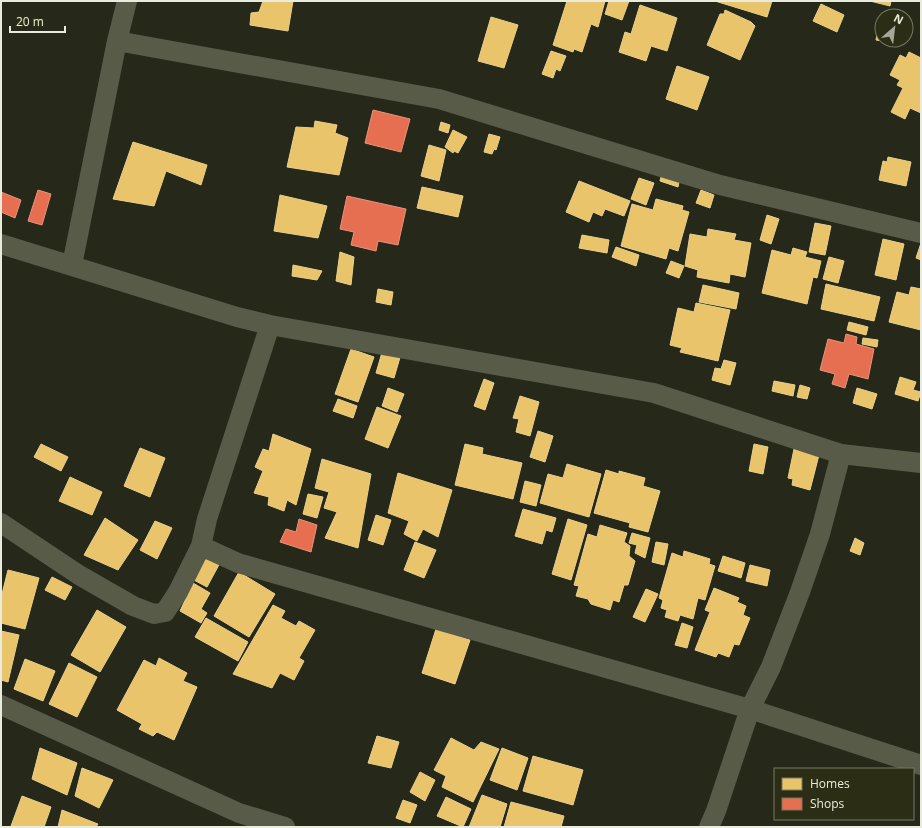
<svg xmlns="http://www.w3.org/2000/svg" width="922" height="828" font-family="'Open Sans',sans-serif">
<style>
.homes{fill:#e9c46a;stroke:#e9d08c}
.shops{fill:#e76f51;stroke:#e8947b}
.lines{fill:none;stroke-linecap:round;stroke-linejoin:round}
.minor{stroke:#595b49;stroke-width:20}
</style>
<rect width="100%" height="100%" fill="#26281a"/>
<!-- homes -->
<path class="homes" d="M263 1H293L288 31 250 25 251 13 259 12Z
M567 1H605L598 27 591 24 582 52 574 49 573 52 553 45Z
M609 1H629L622 20 605 14Z
M715 1H772L767 17Z
M870 1H891L890 6Z
M821 4 844 15 837 32 813 21Z
M640 5 677 18 667 51 651 46 646 61 619 52 625 32 631 34Z
M725 10 751 22 755 26 740 60 707 45 720 14H724Z
M491 17 518 25 504 68 478 61Z
M878 28H882V40H900V44L876 40Z
M551 51 566 56 560 71 556 69 553 78 542 74Z
M909 52 921 58V113L910 108 905 119 891 112 903 88 897 85 900 80 890 75 900 55 906 58Z
M677 66 709 77 697 110 666 99Z
M315 121 337 125 335 133 348 138 339 175 287 167 296 127 314 128Z
M441 122 450 125 448 133 439 130Z
M453 130 467 137 458 153 454 151 453 153 445 147Z
M489 134 500 137 496 150 494 149 492 154 484 152Z
M133 142 207 165 201 185 166 171 154 206 113 199Z
M429 145 446 150 439 181 421 176Z
M888 157 911 162 906 186 879 180 883 161 887 162Z
M662 173 680 177 678 187 660 181Z
M639 178 654 183 646 205 631 199Z
M579 181 630 201 624 216 605 209 602 216 593 212 589 222 566 212Z
M422 187 463 196 458 217 417 208Z
M701 190 714 195 710 208 696 203Z
M280 195 327 206 318 238 274 231Z
M656 199 683 206 682 210 689 212 678 251 669 248 666 259 621 246 632 204 653 210Z
M767 215 779 219 771 244 760 240Z
M815 223 831 226 825 255 809 252Z
M708 229 736 234 734 240 751 243 745 277 730 274 729 283 697 277 698 270 685 266 690 234 707 237Z
M582 235 609 240 607 253 579 248Z
M883 239 904 244 896 280 875 275Z
M921 243V260L916 258Z
M616 247 639 255 636 266 612 257Z
M793 248 807 252 805 257 821 261 817 278 813 277 807 304 762 293 772 250 791 255Z
M340 252 354 257 351 285 336 281Z
M829 257 844 261 838 283 823 279Z
M671 261 684 266 679 278 666 273Z
M293 265 322 271 317 280 292 276Z
M826 284 880 297 874 321 821 309Z
M703 285 739 293 736 309 699 302Z
M911 287 921 289V330L889 322 897 292 909 295Z
M378 289 393 292 391 305 376 302Z
M696 303 730 310 718 361 680 352 682 348 670 345 678 308 694 312Z
M849 322 868 327 866 335 847 330Z
M863 338 878 340 877 347 862 344Z
M351 349 374 357 358 402 335 394Z
M383 349 401 354 394 378 376 373Z
M724 360 736 363 730 385 712 380 715 368 721 369Z
M900 377 916 382 913 390 921 392 918 401 895 394Z
M484 379 494 383 485 410 474 406Z
M774 381 795 385 793 396 772 391Z
M800 385 810 388 807 399 797 397Z
M388 388 404 394 397 412 382 406Z
M857 388 877 394 872 409 853 403Z
M520 396 539 402 530 436 516 432 519 419 513 418Z
M338 399 357 406 353 418 333 411Z
M377 407 401 416 388 448 365 439Z
M538 431 553 436 545 462 530 457Z
M273 434 311 449 296 505 287 500 284 511 268 505 269 497 254 493 263 471 255 467 263 449 269 451Z
M41 444 68 457 61 471 34 457Z
M465 444 483 448 482 454 522 463 513 499 455 485Z
M754 444 768 447 763 474 749 471Z
M140 448 165 458 150 497 124 486Z
M794 449 819 455 810 490 792 485 793 479 788 478Z
M322 459 371 474 358 548 325 538 337 512 324 508 329 492 315 488Z
M567 464 601 474 589 517 540 503 548 474 563 478Z
M606 470 619 474V471L645 478 643 486 660 491 648 532 629 527 630 523 594 513Z
M398 473 452 490 438 537 423 529 417 541 404 534 409 521 388 513Z
M70 477 102 492 92 515 59 501Z
M525 481 541 485 536 506 520 502Z
M308 494 323 497 317 518 303 514Z
M523 509 556 518 552 532 546 530 542 544 515 536Z
M376 515 391 520 383 545 368 540Z
M105 518 138 540 118 570 84 555Z
M568 519 587 525 571 580 552 574Z
M155 521 172 528 157 559 140 550Z
M600 525 627 533 624 542 630 546 629 556 635 561 628 585H624L619 602 613 600 610 610 591 604 588 599 576 596 579 586 574 585 588 534 597 537Z
M632 533 650 538 645 558 635 553 637 545 629 543Z
M855 538 864 543 860 555 850 551Z
M415 542 436 550 424 578 404 570Z
M656 542 668 544 664 565 652 562Z
M684 551 710 559 709 564 715 566 705 600 698 598 693 619 680 615 678 621 665 617 667 610 661 608 663 600 659 598 672 553 683 557Z
M206 553 221 561 207 587 192 579Z
M723 556 745 563 741 578 718 571Z
M750 565 770 570 767 586 746 581Z
M8 570 39 578 25 629 1 623V598Z
M239 572 275 594 249 637 214 616Z
M52 577 72 587 65 600 45 590Z
M193 583 210 593 201 609 207 613 201 623 180 611Z
M714 588 739 598 737 602 746 606 743 615 750 618 739 645 734 644 729 657 718 653 716 657 695 650 710 612 705 610Z
M646 589 658 594 645 622 633 617Z
M273 605 285 611 281 618 296 626 299 621 315 630 299 658 304 661 294 680 280 673 272 688 233 674Z
M97 610 126 627 100 672 71 655Z
M206 618 248 642 238 661 195 637Z
M682 623 693 627 687 648 675 645Z
M436 629 470 640 455 684 422 673Z
M1 631 19 635 8 682 1 680Z
M159 658 187 673 183 681 197 687 174 740 157 732 153 736 139 729 142 724 117 710 144 660 156 666Z
M25 659 55 671 43 701 14 689Z
M69 663 97 677 77 717 49 704Z
M377 736 399 742 391 768 368 763Z
M451 738 474 750 481 742 499 749 473 802 442 787 446 776 434 770Z
M40 748 77 763 67 795 32 779Z
M502 748 528 758 517 790 490 780Z
M533 756 583 770 573 805 523 791Z
M82 768 113 780 99 808 75 796Z
M420 772 435 780 425 801 410 792Z
M482 795 507 804 500 827H469Z
M22 796 51 807 44 827 11 826Z
M446 797 471 809 463 827 437 816Z
M403 800 417 805 410 823 396 818Z
M511 802 564 816 561 827H504Z
M62 810 98 824 96 827H58Z"/>
<!-- shops -->
<path class="shops" d="M373 110 410 119 401 152 365 143Z
M38 190 51 194 42 225 28 221Z
M1 192 21 200 15 218 1 212Z
M347 196 406 209 398 245 378 241 376 251 351 245 354 232 340 229Z
M846 334 857 337 856 344 874 349 868 379 849 374 845 388 832 384 835 374 820 370 828 339 844 343Z
M299 519 317 525 311 552 280 542 286 529 296 532Z"/>
<g class="lines">
<!-- minor -->
<path class="minor" d="M117 41 439 99 720 185 921 233
M1 244 237 317 270 325 654 393 841 454 921 463
M72 265 117 41 127 1
M270 325 207 519 201 546 238 563 750 709 921 765
M1 523 79 575 133 606 154 614 165 612 178 592 201 546
M1 705 239 813 285 827
M709 827 716 811 750 709 771 667 800 592 820 534 841 454"/>
</g>
<!-- border -->
<rect width="922" height="828" fill="none" stroke="#e9ecdc" stroke-width="4"/>
<!-- legend -->
<rect x="774" y="768" width="140" height="52" fill="#2b2e14" stroke="#777a64"/>
<rect x="782" y="778" width="20" height="12" fill="#e9c46a" stroke="#777a64"/>
<text x="810" y="788" font-size="12" fill="#e9ecdc">Homes</text>
<rect x="782" y="798" width="20" height="12" fill="#e76f51" stroke="#777a64"/>
<text x="810" y="808" font-size="12" fill="#e9ecdc">Shops</text>
<!-- north arrow -->
<g transform="translate(894 28) rotate(28)"><circle r="19" fill="#2b2e14" stroke="#777a64"/>
<path d="M0-3L7 15L0 10L-7 15Z" fill="#a5a798"/>
<text y="-6" font-size="11" font-weight="bold" text-anchor="middle" fill="#e9ecdc">N</text>
</g>
<!-- scale -->
<path d="M10 26v6h55v-6" fill="none" stroke="#e9ecdc" stroke-width="2"/>
<text x="16" y="26" font-size="12" fill="#e9ecdc" stroke="#2b2e14" stroke-width="3" paint-order="stroke">20 m</text>
</svg>
